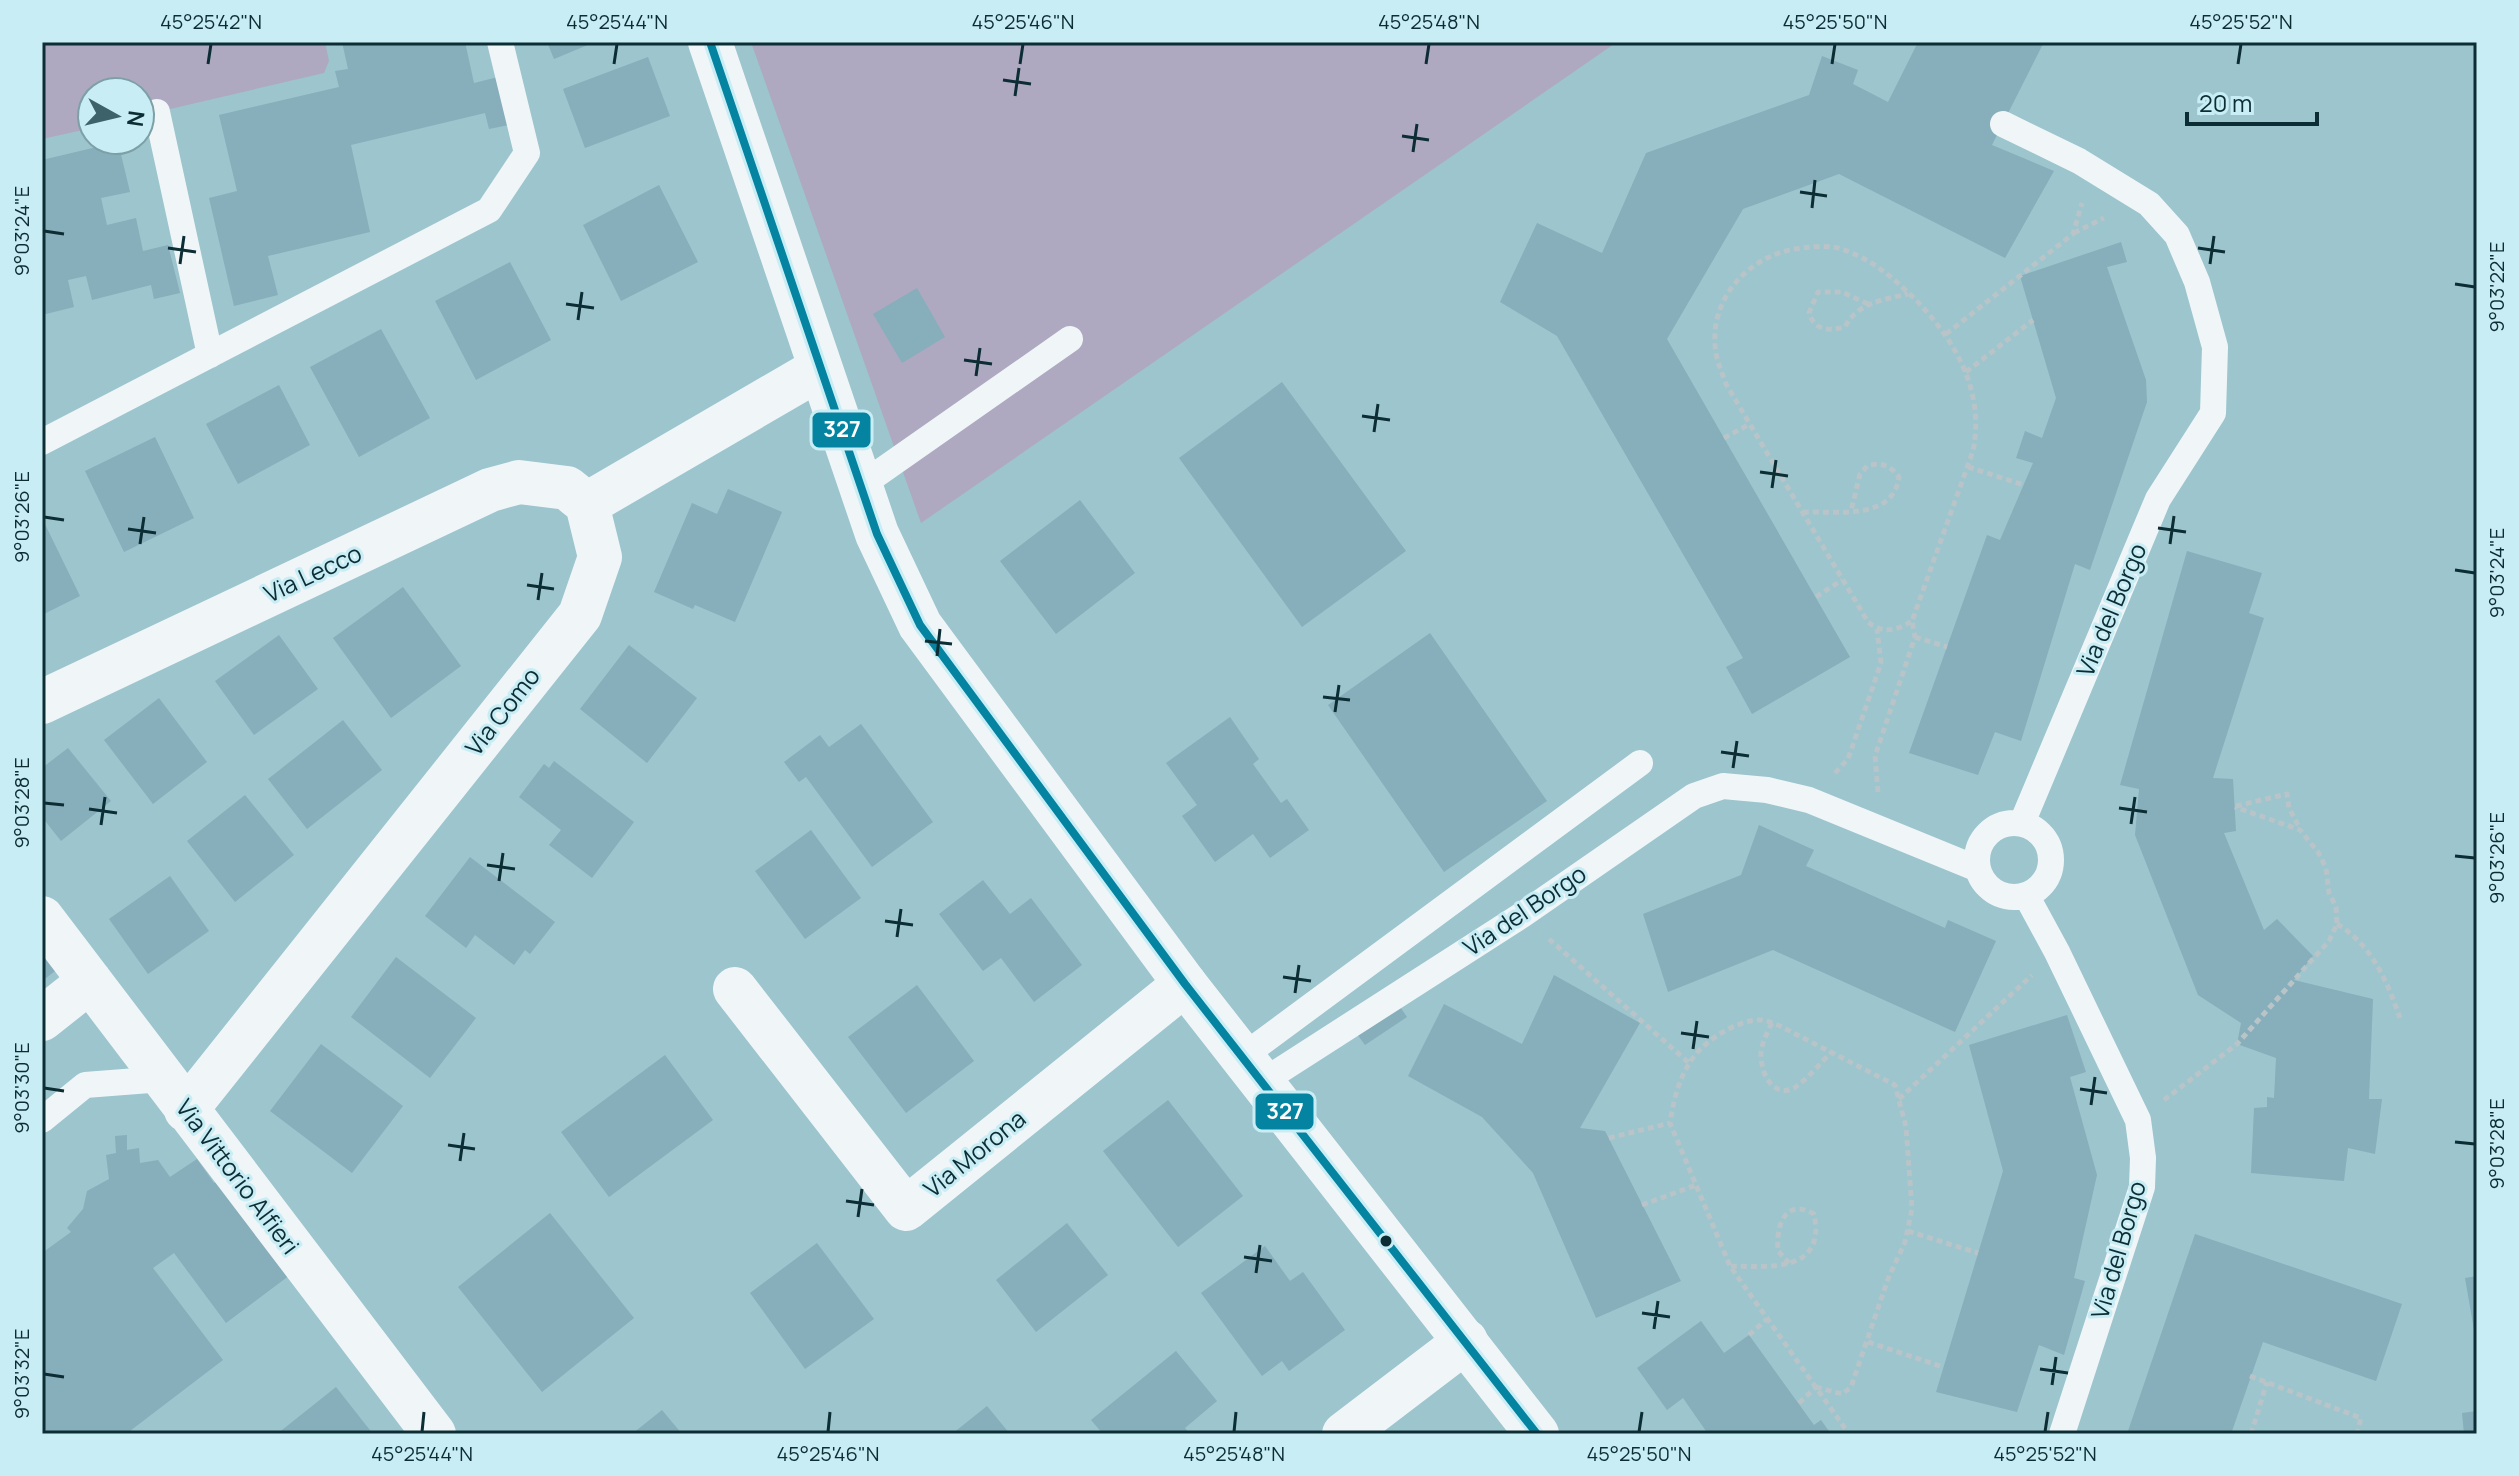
<svg xmlns="http://www.w3.org/2000/svg" width="2519" height="1476" font-family="Manrope,sans-serif">
<style>
.green{fill:#afa8c1}
.building{fill:#87aebb}
.lines{fill:none;stroke-linecap:round;stroke-linejoin:round}
.path{stroke:#b8c4c7;stroke-width:5;stroke-dasharray:6 4;stroke-linecap:butt}
.service{stroke:#f0f6f8;stroke-width:26}
.minor{stroke:#f0f6f8;stroke-width:44}
.secondary{stroke:#f0f6f8;stroke-width:44}
.bus-1-casing{stroke:#c9edf5;stroke-width:14}
.bus-1{stroke:#0484a0;stroke-width:8}
.ticks{fill:none;stroke:#0c2d33;stroke-width:3}
.bus-dot{fill:#0c2d33;stroke:#c9edf5;stroke-width:3}
.labels{text-anchor:middle;stroke-width:6;stroke-linejoin:round;paint-order:stroke}
.street-label{font-size:24px;fill:#0c2d33;stroke:#c9edf5}
.line-badge{stroke:#c9edf5;stroke-width:3}
.badge-label{font-size:22px;text-anchor:middle;font-weight:bold;fill:#fff}
.neatline{fill:none;stroke:#0c2d33;stroke-width:3}
.ticks-label{font-size:20px;text-anchor:middle;fill:#0c2d33}
</style>
<rect width="100%" height="100%" fill="#9cc5ce"/>
<!-- green -->
<path class="green" d="M42 42H325L329 61 324 73 140 116V92H92V128L42 139Z
M751 42H1617L921 523Z"/>
<!-- building -->
<path class="building" d="M342 42H465L474 83 502 76 513 124 489 129 485 113 351 145 370 232 268 256 278 295 234 306 209 198 237 191 219 115 339 87 335 71 348 69Z
M547 42H595L554 59Z
M1918 42H2044L1992 145 2054 171 2005 258 1839 174 1743 209 1667 339 1850 657 1752 714 1726 667 1743 658 1557 336 1500 302 1537 223 1602 253 1646 153 1809 95 1822 56 1858 70 1853 84 1888 102Z
M648 57 670 116 585 148 563 89Z
M118 142 130 192 101 198 107 225 136 218 143 251 168 245 180 293 154 299 151 285 92 300 86 276 68 280 74 307 42 315V160Z
M659 185 698 262 621 301 583 225Z
M2121 242 2127 262 2107 267 2146 380 2147 402 2090 570 2075 564 2021 741 1995 732 1978 775 1909 753 1987 535 2000 540 2033 463 2016 458 2025 431 2042 438 2056 398 2020 276Z
M510 262 551 340 476 380 435 301Z
M917 288 945 337 902 363 873 314Z
M381 329 430 418 359 457 310 367Z
M1282 382 1406 551 1302 627 1179 458Z
M279 385 310 445 238 484 206 424Z
M155 437 194 518 124 552 85 471Z
M728 489 782 512 735 622 695 605 693 609 654 592 692 503 717 514Z
M1080 500 1135 573 1056 634 1000 561Z
M42 518 80 596 42 615Z
M2187 551 2262 573 2249 613 2264 618 2213 778 2233 779 2236 831 2224 833 2264 930 2277 919 2313 956 2294 980 2373 999 2369 1099H2382L2375 1154 2348 1148 2344 1181 2251 1173 2254 1108 2267 1107V1097L2274 1098 2276 1058 2237 1044 2241 1023 2198 995 2135 835 2139 789 2120 785Z
M403 587 461 666 391 718 333 638Z
M1430 633 1547 801 1444 872 1328 705Z
M279 635 318 689 254 735 215 681Z
M629 645 697 698 647 763 580 709Z
M159 698 207 762 153 804 104 740Z
M1230 717 1259 759 1253 764 1281 803 1287 799 1309 830 1270 858 1253 834 1215 862 1182 816 1197 805 1166 763Z
M343 720 382 770 307 829 268 779Z
M861 724 933 822 872 867 806 777 799 782 784 762 820 735 829 747Z
M68 748 111 801 61 841 42 817V768Z
M554 761 634 822 592 878 549 845 561 830 519 797 544 764 549 768Z
M245 795 294 855 235 902 187 841Z
M1759 825 1814 850 1806 866 1945 928 1948 920 1996 941 1955 1032 1773 950 1668 992 1643 914 1741 875Z
M811 830 861 898 805 939 755 871Z
M470 857 555 922 530 954 525 950 514 965 475 935 466 948 425 916Z
M170 876 209 931 148 974 109 919Z
M983 880 1010 914 1031 898 1082 965 1034 1002 1001 958 983 971 939 914Z
M42 945 59 968 42 981Z
M396 957 476 1018 430 1078 351 1017Z
M1554 975 1640 1023 1580 1128 1605 1131 1681 1281 1596 1318 1533 1173 1482 1117 1408 1076 1444 1004 1522 1044Z
M917 985 974 1061 906 1113 848 1037Z
M1396 1001 1407 1017 1365 1045 1354 1030Z
M2067 1015 2086 1072 2070 1077 2097 1175 2074 1278 2085 1281 2064 1355 2039 1345 2017 1412 1936 1392 2003 1171 1969 1045Z
M321 1044 403 1106 352 1173 270 1111Z
M665 1055 713 1120 609 1197 561 1132Z
M1168 1100 1243 1196 1178 1247 1103 1151Z
M127 1135V1150L139 1148 140 1163 158 1160 170 1177 197 1159 214 1183 219 1180 290 1275 226 1323 174 1253 153 1268 223 1360 126 1434H42V1253L71 1232 67 1228 83 1209 87 1191 109 1179 106 1155 116 1153 115 1136Z
M550 1213 634 1318 542 1392 458 1287Z
M1067 1223 1108 1275 1036 1332 996 1280Z
M2195 1234 2402 1304 2376 1381 2263 1342 2231 1434H2127Z
M817 1243 874 1319 805 1369 750 1293Z
M1265 1246 1290 1281 1303 1272 1345 1330 1289 1371 1282 1361 1262 1376 1201 1293Z
M2477 1276V1336H2475L2465 1278Z
M1701 1321 1724 1353 1749 1335 1814 1425 1821 1420 1831 1434H1708L1683 1398 1667 1410 1637 1368Z
M1176 1351 1217 1401 1185 1428 1190 1434H1103L1091 1420Z
M336 1387 373 1434H277Z
M987 1406 1010 1434H952Z
M662 1410 682 1434H632Z
M2477 1411V1434H2464L2462 1413Z"/>
<g class="lines">
<!-- path -->
<path class="path" d="M2074 233 2104 218
M1868 304 1842 292H1818L1809 313C1815 331 1828 331 1845 327 1858 302 1883 300 1908 294
M1946 334 2073 234 2082 203
M1966 372 2033 320
M1724 438 1750 424
M1968 467 2024 485
M1803 512C1837 511 1893 521 1899 477 1890 465 1883 463 1868 465L1860 474 1851 511
M1816 597 1842 580
M1915 637 1947 647
M1835 773 1848 759 1881 663 1877 629
M1878 792 1875 756 1915 637 1912 621 1973 451C1985 390 1955 340 1914 298 1891 276 1869 257 1838 248 1826 245 1813 247 1801 248 1754 253 1712 293 1715 343 1715 358 1721 370 1726 384L1868 622C1883 634 1896 631 1912 621
M2236 806 2287 794 2289 808 2300 829
M2337 924C2372 945 2387 981 2400 1018
M1549 939 1689 1063
M1772 1023C1767 1033 1762 1042 1761 1053 1760 1071 1772 1099 1794 1088 1807 1080 1820 1063 1832 1052
M1899 1099 2032 975
M2164 1100 2237 1044 2329 941 2337 924 2336 907 2329 893 2326 868 2318 852 2300 830 2235 807
M1609 1138 1670 1123
M1642 1205 1696 1185
M1908 1231 1978 1253
M1731 1266C1772 1267 1826 1272 1814 1214 1784 1197 1776 1227 1778 1251L1790 1264
M1749 1335 1767 1319
M1868 1342 1943 1367
M2250 1376 2361 1418 2357 1434
M1816 1387 1842 1394 1851 1387 1888 1279 1905 1242 1912 1209 1906 1127 1895 1085 1780 1026C1774 1024 1767 1020 1762 1020 1737 1019 1701 1042 1689 1064 1678 1081 1673 1103 1670 1123L1730 1266 1849 1434
M1799 1403 1816 1387
M2251 1434 2267 1382"/>
<!-- service -->
<path class="service" d="M157 112 210 355
M2003 124 2079 161 2149 204 2177 235 2197 282 2215 347 2213 413 2158 499 2022 823
M42 442 489 210 527 153 500 42
M860 486 1070 339
M1977 860a37 37 0 1 1 74 0a37 37 0 1 1-74 0Z
M2026 895 2057 952 2138 1120 2143 1158 2142 1187 2062 1434
M1242 1057 1640 763
M1262 1082 1522 915 1694 796 1723 786 1767 790 1809 800 1978 869
M42 1120 85 1085 163 1079"/>
<!-- minor -->
<path class="minor" d="M587 504 819 369
M42 702 490 490 519 482 567 488 587 504
M42 918 434 1434
M735 989 906 1209 1185 984
M42 1019 90 981
M186 1110 580 615 600 557 587 504
M1344 1434 1466 1341"/>
<!-- secondary -->
<path class="secondary" d="M710 42 877 534 920 625 1185 984 1537 1434"/>
<defs>
<path id="bus-1" d="M710 42 877 534 920 625 1185 984 1537 1434"/>
</defs>
<!-- bus-1 casing -->
<use href="#bus-1" class="bus-1-casing"/>
<!-- bus-1 -->
<use href="#bus-1" class="bus-1"/>
</g>
<!-- ticks -->
<path class="ticks" d="M208 64 211 44M614 64 617 44M1020 64 1023 44M1426 64 1429 44M1832 64 1835 44M2238 64 2241 44M1003 80 1031 84M1015 96 1019 68M1402 136 1429 140M1413 152 1417 124M1800 192 1827 196M1812 208 1815 180M44 231 64 234M168 248 196 252M2198 248 2225 252M180 264 184 236M2210 264 2214 236M2455 284 2475 287M566 304 594 308M578 320 582 292M964 360 992 364M976 376 980 348M1362 416 1390 420M1374 432 1378 404M1760 472 1788 476M1772 488 1776 460M44 517 64 520M2158 528 2186 532M128 529 156 533M140 544 144 517M2170 544 2174 516M2455 570 2475 573M527 585 554 589M538 600 542 573M925 641 952 644M937 656 940 629M1323 697 1350 700M1335 712 1339 685M1721 752 1749 756M1733 768 1737 741M44 803 64 805M2119 808 2147 812M89 809 117 813M2131 824 2135 797M101 825 105 797M2455 856 2475 858M487 865 515 869M499 881 503 853M885 921 913 925M897 937 901 909M1283 977 1311 981M1295 993 1299 965M1681 1033 1709 1037M1693 1049 1697 1021M44 1088 64 1091M2080 1089 2107 1093M2091 1105 2095 1077M2455 1142 2475 1144M448 1145 475 1149M460 1161 464 1133M846 1201 874 1205M858 1217 862 1189M1244 1257 1272 1261M1256 1273 1260 1245M1642 1313 1670 1317M1654 1329 1658 1301M2040 1369 2068 1373M44 1374 64 1377M2052 1385 2056 1357M422 1432 424 1412M828 1432 830 1412M1234 1432 1236 1412M1639 1432 1642 1412M2045 1432 2048 1412"/>
<!-- markers -->
<circle class="bus-dot" cx="1386" cy="1241" r="7"/>
<g class="labels">
<!-- street labels -->
<g class="street-label">
<text transform="translate(313 574) rotate(-25)" y="8">Via Lecco</text>
<text transform="translate(2112 610) rotate(-67)" y="8">Via del Borgo</text>
<text transform="translate(503 712) rotate(-52)" y="8">Via Como</text>
<text transform="translate(1525 911) rotate(-34)" y="8">Via del Borgo</text>
<text transform="translate(975 1154) rotate(-39)" y="8">Via Morona</text>
<text transform="translate(237 1177) rotate(53)" y="8">Via Vittorio Alfieri</text>
<text transform="translate(2119 1250) rotate(-74)" y="8">Via del Borgo</text>
</g>
</g>
<g class="line-badge">
<rect x="811" y="411" width="61" height="38" rx="8" fill="#0484a0"/>
<rect x="1254" y="1092" width="61" height="39" rx="8" fill="#0484a0"/>
</g>
<g class="badge-label">
<text x="842" y="437">327</text>
<text x="1285" y="1119">327</text>
</g>
<!-- border -->
<rect width="2519" height="1476" fill="none" stroke="#c9edf5" stroke-width="88"/>
<!-- north arrow -->
<g transform="translate(116 116) rotate(98)"><circle r="38" fill="#c9edf5" stroke="#7da0a7" stroke-width="2"/>
<path d="M0-6L14 30L0 20L-14 30Z" fill="#3e6269"/>
<text y="-12" font-size="22" font-weight="bold" text-anchor="middle" fill="#0c2d33">N</text>
</g>
<!-- scale -->
<path d="M2187 112v12h130v-12" fill="none" stroke="#0c2d33" stroke-width="4"/>
<text x="2199" y="112" font-size="24" fill="#0c2d33" stroke="#c9edf5" stroke-width="6" paint-order="stroke">20 m</text>
<rect x="44" y="44" width="2431" height="1388" class="neatline"/>
<g class="ticks-label">
<text x="211" y="29">45°25'42"N</text>
<text x="617" y="29">45°25'44"N</text>
<text x="1023" y="29">45°25'46"N</text>
<text x="1429" y="29">45°25'48"N</text>
<text x="1835" y="29">45°25'50"N</text>
<text x="2241" y="29">45°25'52"N</text>
<text transform="translate(22 231) rotate(-90)" y="7">9°03'24"E</text>
<text transform="translate(2497 287) rotate(-90)" y="7">9°03'22"E</text>
<text transform="translate(22 517) rotate(-90)" y="7">9°03'26"E</text>
<text transform="translate(2497 573) rotate(-90)" y="7">9°03'24"E</text>
<text transform="translate(22 803) rotate(-90)" y="7">9°03'28"E</text>
<text transform="translate(2497 858) rotate(-90)" y="7">9°03'26"E</text>
<text transform="translate(22 1088) rotate(-90)" y="7">9°03'30"E</text>
<text transform="translate(2497 1144) rotate(-90)" y="7">9°03'28"E</text>
<text transform="translate(22 1374) rotate(-90)" y="7">9°03'32"E</text>
<text x="422" y="1461">45°25'44"N</text>
<text x="828" y="1461">45°25'46"N</text>
<text x="1234" y="1461">45°25'48"N</text>
<text x="1639" y="1461">45°25'50"N</text>
<text x="2045" y="1461">45°25'52"N</text>
</g>
</svg>
